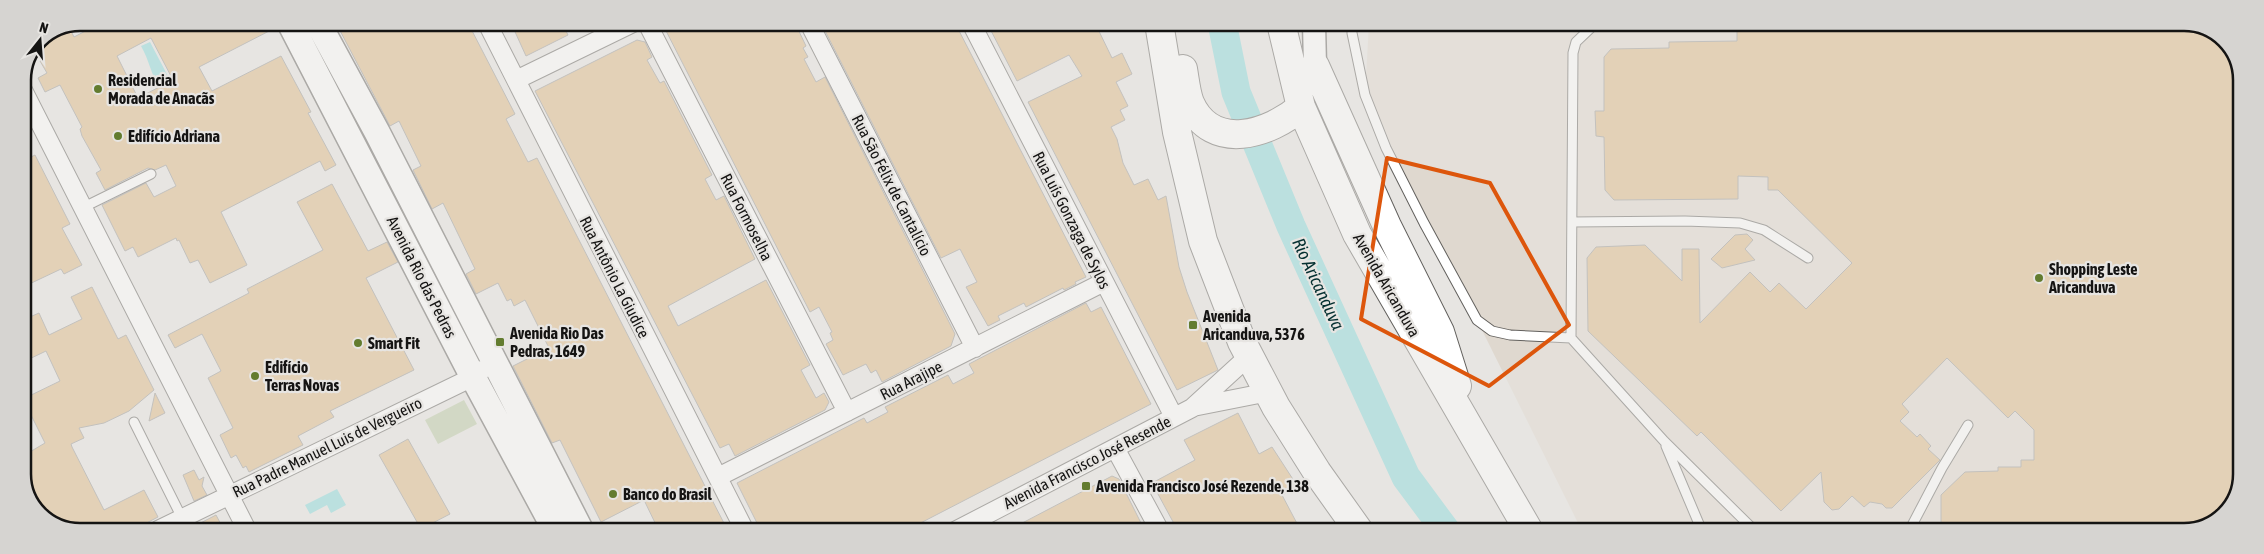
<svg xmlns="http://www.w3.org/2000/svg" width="2264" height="554" font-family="'Asap Condensed',sans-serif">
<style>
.built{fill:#dfd8cf}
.green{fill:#b9c8a2}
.water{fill:#85d9db}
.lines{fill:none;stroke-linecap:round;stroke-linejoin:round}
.river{stroke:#85d9db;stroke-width:29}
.building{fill:#deb983;stroke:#979592;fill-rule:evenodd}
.service-casing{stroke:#63615e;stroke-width:11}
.minor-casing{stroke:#63615e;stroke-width:20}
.tertiary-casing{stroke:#63615e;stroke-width:25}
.secondary-casing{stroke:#63615e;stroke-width:28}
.trunk-casing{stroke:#63615e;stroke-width:30}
.service{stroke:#fff;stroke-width:9}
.minor{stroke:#fff;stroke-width:18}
.tertiary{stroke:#fff;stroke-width:22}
.secondary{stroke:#fff;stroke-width:25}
.trunk{stroke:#fff;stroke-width:28}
.marked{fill:none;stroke:#dd560c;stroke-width:4;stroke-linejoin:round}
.poi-dot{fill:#637c2f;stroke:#e7e5e2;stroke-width:2}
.labels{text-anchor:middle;stroke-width:4.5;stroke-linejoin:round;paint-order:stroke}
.poi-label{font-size:16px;font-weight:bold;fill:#151413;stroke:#e7e5e2;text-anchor:start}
.street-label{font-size:16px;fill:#151413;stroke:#e7e5e2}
.water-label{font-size:18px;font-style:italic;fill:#053031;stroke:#e7e5e2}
.rim{fill:none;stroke:#151413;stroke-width:2.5}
</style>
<rect width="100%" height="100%" fill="#e7e5e2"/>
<!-- built -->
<path class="built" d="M1369 23 2195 24 2227 42 2241 76 2240 485 2219 519 2184 531H1582L1365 95Z"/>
<!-- green -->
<path class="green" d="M464 400 477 424 438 444 425 420Z"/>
<!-- water -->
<path class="water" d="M150 42 170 80 158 86C151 73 149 60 141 46Z
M337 489 346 505 331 513 327 505 310 514 305 505Z"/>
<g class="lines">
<!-- river -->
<path class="river" d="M1222 23 1236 92 1291 226 1406 477 1446 531"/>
</g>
<!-- building -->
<path class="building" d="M101 23H160L164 31 181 23H276L277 27 199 67 212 91 281 56 311 112 308 113 336 165 325 171 320 161 221 212 247 265 210 283 198 260 190 263 179 240 177 241 176 238 138 257 133 247 125 251 102 205 146 183 154 197 176 186 166 165 155 170 148 168 105 190 96 173 101 170 82 136 80 129 82 127 60 85 45 92 38 78 47 73 40 61 44 59 39 48 47 44 45 40 69 27 74 37ZM151 38 173 80 138 98 117 56Z
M336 23H468L515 114 506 119 528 162 537 158 728 531H659L644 500 601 522 560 440 552 443 513 366 549 348 525 300 514 306 511 299 507 301 498 283 476 294 466 274 475 269 443 203 432 209 413 170 421 166 399 121 390 126Z
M511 23H562L568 35 526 56Z
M662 23H795L806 46 803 48 808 57 804 59 816 82 825 77 948 320 955 334 951 346 882 382 876 370 871 373 866 364 843 375 826 344 833 340 830 333 832 332 819 307 810 312Z
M821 23H955L1086 277 1075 282 1076 284 1064 290 1063 288 1026 307 1024 303 998 316 1000 320 988 326 966 287 977 282 960 249 941 258Z
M987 23H1095L1112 58 1122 53 1132 74 1116 82 1128 106 1120 110 1125 120 1111 127 1117 139 1123 163 1134 185 1148 179 1158 200 1166 196 1179 267 1187 292 1218 370 1177 390 1028 102 1082 76 1069 55 1017 81Z
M1737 23 2195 24 2227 42 2241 76 2240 485 2219 519 2184 532 1941 531V495L1965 472 1998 471V467H2021V460H2034V430L2015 411 2008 418 1947 358 1902 404 1909 412 1900 421 1917 437 1920 434 1931 446 1928 449 1940 460 1892 508H1886L1882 504 1870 502 1864 507 1852 496 1839 509 1832 510 1824 502 1821 472 1781 511 1701 432 1697 436 1588 331 1587 258 1596 247 1645 245 1682 281V249H1699L1700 323 1750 272 1770 292 1779 283 1806 309 1852 263 1778 190H1768V177L1738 176V199L1614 200 1605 190 1604 137 1596 136 1595 111H1604V57L1611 49 1669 48V42L1737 41Z
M637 40 645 42 652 57 647 60 660 83 664 81 712 175 705 179 716 200 724 196 755 259 668 306 678 326 766 280 810 365 801 370 816 398 824 393 829 402 825 410 735 456 729 444 720 448 535 91Z
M35 155 70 224 62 228 82 265 64 274 61 269 23 287V161Z
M332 184 368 251 387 242 398 262 366 278 414 370 330 411 334 417 298 436 303 445 249 472 246 466 243 468 236 455 231 458 220 435 233 428 208 378 221 371 202 334 175 348 168 335 249 293 247 289 323 250 297 202Z
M1747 234 1753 240 1745 249 1755 260 1722 268 1711 259 1735 235Z
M92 287 118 339 126 335 154 390 129 411 104 423 79 428 84 438 71 444 72 447 104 510 144 490 158 517 133 530H69L37 512 23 481V456L45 443 23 399 60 381 46 351 23 362V320L39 313 49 335 82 319 71 297Z
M1086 303 1091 312 1101 307 1151 404 905 531H761L737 483 864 418 867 423 888 412 885 407 948 375 953 384 974 373 969 364Z
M155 393 165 413 149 421Z
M1238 413 1259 454 1272 447 1298 487 1282 495 1301 531H1178L1152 483 1195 460 1184 440Z
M408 439 450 514 421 529 379 455Z
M194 470 199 480 204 477 202 486 207 495 194 501 183 475Z
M1112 476 1119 479 1145 531H1007Z
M216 515 224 530H187Z"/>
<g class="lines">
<defs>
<path id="service" d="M1352 23V33L1365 95 1386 148 1424 223 1477 320 1492 331 1510 335 1571 338
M1596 23 1576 42 1573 53 1571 338 1664 441 1755 531
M82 208 151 174
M1572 222 1685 221 1740 223 1764 230 1808 258
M134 422 182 518
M1666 446 1702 531
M535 531 550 522
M1909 531 1942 468 1968 425"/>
<path id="minor" d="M487 23 745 531
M647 23 847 412
M809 23 975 348
M971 23 1174 417
M516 80 633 23
M23 90 247 530
M1193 407 1269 392
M1115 448 1160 531
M718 477 1104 282
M158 530 473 377 482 370
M955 531 1192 408 1249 356"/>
<path id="tertiary" d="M1312 84 1315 66 1314 23"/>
<path id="secondary" d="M290 23 473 377 556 531
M318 23 377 132 581 531"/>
<path id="trunk" d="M1159 23 1177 132 1203 241 1242 342 1276 407 1317 472 1359 531
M1281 23 1301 107 1357 234 1529 531
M1315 66 1387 226 1440 332 1457 386
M1183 69C1185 80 1186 93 1190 103 1212 153 1270 134 1301 107"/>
</defs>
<!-- service casing -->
<use href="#service" class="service-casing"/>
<!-- minor casing -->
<use href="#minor" class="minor-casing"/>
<!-- tertiary casing -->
<use href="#tertiary" class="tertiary-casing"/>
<!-- secondary casing -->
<use href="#secondary" class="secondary-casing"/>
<!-- trunk casing -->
<use href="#trunk" class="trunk-casing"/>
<!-- service -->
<use href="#service" class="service"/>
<!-- minor -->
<use href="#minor" class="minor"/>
<!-- tertiary -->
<use href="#tertiary" class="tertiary"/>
<!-- secondary -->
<use href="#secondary" class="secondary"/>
<!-- trunk -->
<use href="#trunk" class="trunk"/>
</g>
<!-- marked area -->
<path d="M0 0H2264V554H0ZM1387 158 1490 183 1569 325 1489 386 1361 319Z" fill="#e7e5e2" fill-opacity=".55" fill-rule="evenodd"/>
<path class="marked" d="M1387 158 1490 183 1569 325 1489 386 1361 319Z"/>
<!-- markers -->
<g class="poi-dot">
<circle cx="98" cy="89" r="5"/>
<circle cx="118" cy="136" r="5"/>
<circle cx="2039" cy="278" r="5"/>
<rect x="1188" y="320" width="10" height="10" rx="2.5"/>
<rect x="495" y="337" width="10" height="10" rx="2.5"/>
<circle cx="358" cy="343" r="5"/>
<circle cx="255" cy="376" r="5"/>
<rect x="1081" y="481" width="10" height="10" rx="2.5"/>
<circle cx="613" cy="494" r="5"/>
</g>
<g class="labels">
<!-- poi labels -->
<g class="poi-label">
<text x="108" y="86">Residencial<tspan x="108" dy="18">Morada de Anacãs</tspan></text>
<text x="128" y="142">Edifício Adriana</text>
<text x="2049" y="275">Shopping Leste<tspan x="2049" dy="18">Aricanduva</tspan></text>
<text x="1203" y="322">Avenida<tspan x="1203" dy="18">Aricanduva, 5376</tspan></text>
<text x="510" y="339">Avenida Rio Das<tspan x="510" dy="18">Pedras, 1649</tspan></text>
<text x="368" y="349">Smart Fit</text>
<text x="265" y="373">Edifício<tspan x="265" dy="18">Terras Novas</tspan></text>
<text x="1096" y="492">Avenida Francisco José Rezende, 138</text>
<text x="623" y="500">Banco do Brasil</text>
</g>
<!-- street labels -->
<g class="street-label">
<text transform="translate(892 185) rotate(63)" y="6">Rua São Félix de Cantalício</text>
<text transform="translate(747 217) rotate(63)" y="6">Rua Formoselha</text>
<text transform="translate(1072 220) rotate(63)" y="6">Rua Luís Gonzaga de Sylos</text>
<text transform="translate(422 277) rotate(63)" y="6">Avenida Rio das Pedras</text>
<text transform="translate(615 277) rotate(63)" y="6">Rua Antônio La Giudice</text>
<text transform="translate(1387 285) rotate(60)" y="6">Avenida Aricanduva</text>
<text transform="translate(911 380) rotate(-27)" y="6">Rua Arajipe</text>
<text transform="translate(327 447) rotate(-26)" y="6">Rua Padre Manuel Luis de Vergueiro</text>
<text transform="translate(1087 462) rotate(-27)" y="6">Avenida Francisco José Resende</text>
</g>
<!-- water labels -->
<g class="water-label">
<text transform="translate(1318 284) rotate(65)" y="6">Rio Aricanduva</text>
</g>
</g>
<!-- crop -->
<path d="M0 0H2264V554H0ZM80 31H2184A49 49 0 0 1 2233 80V474A49 49 0 0 1 2184 523H80A49 49 0 0 1 31 474V80A49 49 0 0 1 80 31Z" fill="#d6d4d1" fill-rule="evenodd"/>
<path class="rim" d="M80 31H2184A49 49 0 0 1 2233 80V474A49 49 0 0 1 2184 523H80A49 49 0 0 1 31 474V80A49 49 0 0 1 80 31Z"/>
<!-- north arrow -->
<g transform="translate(40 40) rotate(17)" stroke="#e7e5e2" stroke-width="4" paint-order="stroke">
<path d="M0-4L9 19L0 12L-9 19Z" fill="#151413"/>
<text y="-8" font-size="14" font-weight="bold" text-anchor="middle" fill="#151413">N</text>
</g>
</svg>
